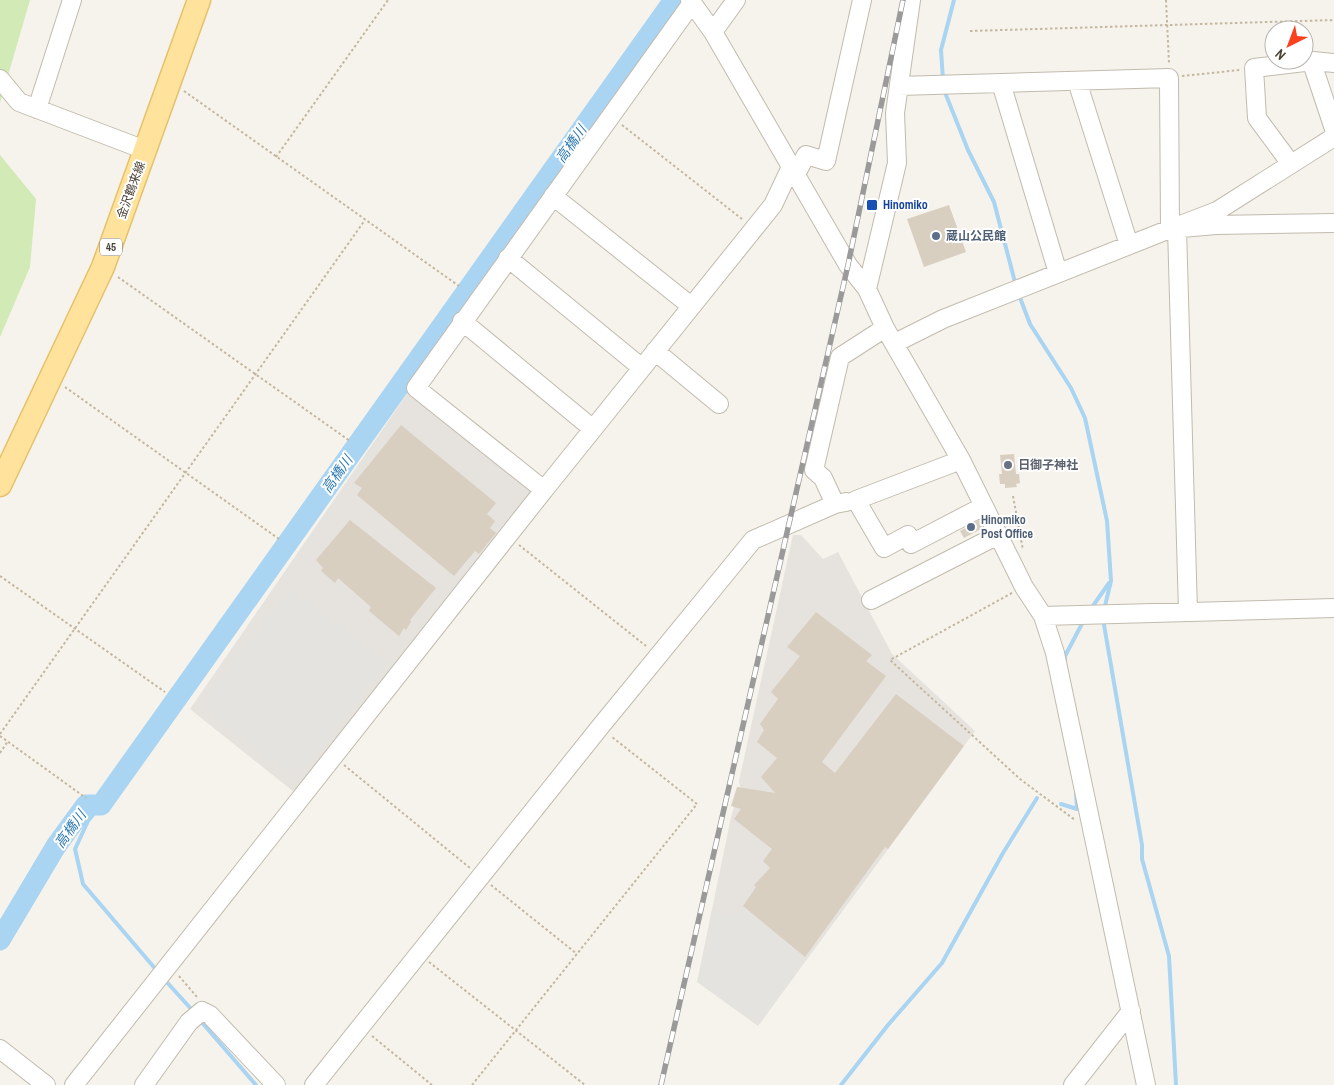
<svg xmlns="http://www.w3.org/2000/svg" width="1334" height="1085" font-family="'Archivo Narrow','Noto Sans JP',sans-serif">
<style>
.industrial{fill:#e6e2dd}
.green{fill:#d2eab5}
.parking{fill:#e5e3e0}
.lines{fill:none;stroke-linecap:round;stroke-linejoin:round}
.stream{stroke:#a9d4f2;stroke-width:4}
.river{stroke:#a9d4f2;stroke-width:21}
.building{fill:#d8cfc1}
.minor-casing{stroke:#c2bbae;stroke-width:20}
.major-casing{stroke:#e6c16a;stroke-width:25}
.path{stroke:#c4b79f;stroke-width:2;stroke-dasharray:2.5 2.5;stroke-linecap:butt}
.minor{stroke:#fff;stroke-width:18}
.major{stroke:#ffe39c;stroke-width:22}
.rail-casing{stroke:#9a9a9a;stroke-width:5.5}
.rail{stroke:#fff;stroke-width:4;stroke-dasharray:11;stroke-linecap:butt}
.transit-dot{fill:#1a4fb4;stroke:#fff;stroke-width:2}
.service-dot{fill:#5c6f8a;stroke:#fff;stroke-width:2}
.worship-dot{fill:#6b7280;stroke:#fff;stroke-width:2}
.labels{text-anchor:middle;stroke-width:4;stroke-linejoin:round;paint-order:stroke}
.shield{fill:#fff;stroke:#817c74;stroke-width:1}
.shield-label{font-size:11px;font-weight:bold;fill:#4b4439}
.street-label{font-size:12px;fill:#4b4439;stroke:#fff}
.transit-label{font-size:12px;font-weight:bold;fill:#164399;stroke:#fff;text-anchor:start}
.service-label{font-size:12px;font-weight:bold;fill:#4e5e75;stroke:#fff;text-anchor:start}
.worship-label{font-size:12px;font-weight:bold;fill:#5b616d;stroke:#fff;text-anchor:start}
.water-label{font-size:14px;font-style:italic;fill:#2e7ab2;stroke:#fff}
</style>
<rect width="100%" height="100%" fill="#f6f3ec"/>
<!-- industrial -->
<path class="industrial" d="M411 388 531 486 533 496 294 792 190 709Z
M793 535H801L823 559 838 552 892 654 975 731 758 1026 697 982 731 817 740 786 739 781Z"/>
<!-- green -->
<path class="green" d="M0 0H30L0 103Z
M0 155 36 199 30 267 0 337Z"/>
<!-- parking -->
<path class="parking" d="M291 589 386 663 296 779 201 705Z
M741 906 800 950 799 953 805 958 760 1024 699 983 717 907 730 919Z"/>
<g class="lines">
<!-- stream -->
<path class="stream" d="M943 80 941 50 954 0
M944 90 968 150 994 202 1016 286
M1019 295 1030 324 1071 388 1085 418 1107 521 1111 581 1104 610
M1090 610 1109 583
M1103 619 1142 845V859L1169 956 1176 1085
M1065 663V656L1084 620
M1061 804 1077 809 1076 793
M101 805 88 821 75 849 83 884 158 972
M164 979 193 1011
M199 1019 256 1085
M841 1085 888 1025 942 963 1003 853 1037 798"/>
<!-- river -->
<path class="river" d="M0 940 56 846 86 805H101L674 0"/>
</g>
<!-- building -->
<path class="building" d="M949 205 966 252 924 267 907 219Z
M401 425 496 503 487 514 495 521 490 528 496 533 479 554 475 551 454 576 357 495 362 488 354 483Z
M1014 454 1016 474H1019L1020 483 1016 484 1017 487 1005 488V484H1000L999 474H1002L1000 455Z
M350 520 436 588 410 620 411 622 406 630 404 628 399 636 369 611 371 607 338 578 335 583 321 571 323 568 316 560Z
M979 520 983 528 964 538 960 531Z
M816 612 872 655 866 661 886 676 822 762 835 773 896 694 964 746 888 849 885 847 805 957 743 906 756 887 754 885 770 868 763 861 772 849 734 819 741 809 731 806 737 787 775 793 761 777 777 758 757 742 764 730 760 724 778 699 771 692 800 656 787 647Z"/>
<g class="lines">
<defs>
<path id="minor" d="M690 0 713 32 848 265 867 289 885 328 961 460 1024 587 1043 616 1055 653 1146 1085
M713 32 736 0
M1334 63 1313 61 1314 69 1334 129
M0 79 19 102 145 150
M1077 81 1129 245
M1001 83 1058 273
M899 86 1169 78 1170 229 1217 211 1334 137
M37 109 72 0
M1291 164 1257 118 1254 68 1313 61
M795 176 806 155 826 161 862 0
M553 196 691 306
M1177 228 1188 612
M508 258 642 368
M867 289 897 163 895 113 911 0
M462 321 593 429
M895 343 943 319 1170 229 1216 225 1334 223
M655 351 719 404
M961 460 856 500 884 548 908 535 911 544 984 506
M544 490 773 205 790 169
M846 502 835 504 823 478 814 470 840 357 885 328
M871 600 998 535
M1043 616 1334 608
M0 1049 46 1085
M74 1085 544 490 416 388 692 3
M144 1085 189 1022 202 1011 210 1015 276 1085
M314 1085 600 727 753 540 835 504
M1073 1085 1131 1011"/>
<path id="major" d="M0 485 103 267 199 0"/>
</defs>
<!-- minor casing -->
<use href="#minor" class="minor-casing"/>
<!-- major casing -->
<use href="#major" class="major-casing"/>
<!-- path -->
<path class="path" d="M1166 0 1169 63
M970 31 1334 20
M1182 76 1240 70
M184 91 459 286
M622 125 742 219
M276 157 388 0
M118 277 350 441
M65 387 279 539
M1013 496 1023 550
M519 545 646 646
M0 576 165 692
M1012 593 890 660 1020 779 1075 820
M0 734 365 220
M0 736 86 798
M0 753 8 741
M344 765 470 868
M491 885 577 954
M429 962 585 1085
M179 976 197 997
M372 1036 432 1085
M472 1085 697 804 612 737"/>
<!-- minor -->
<use href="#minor" class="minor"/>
<!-- major -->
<use href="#major" class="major"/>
<defs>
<path id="rail" d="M661 1085 848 265 903 0"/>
</defs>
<!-- rail casing -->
<use href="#rail" class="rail-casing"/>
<!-- rail -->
<use href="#rail" class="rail"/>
</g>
<!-- markers -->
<rect class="transit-dot" x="866" y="199" width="12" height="12" rx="2.5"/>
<g class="service-dot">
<circle cx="936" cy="236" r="5"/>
<circle cx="971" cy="527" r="5"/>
</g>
<circle class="worship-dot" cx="1008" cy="465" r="5"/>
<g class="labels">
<!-- shield labels -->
<rect class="shield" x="100" y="238.5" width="22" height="17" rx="4"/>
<g class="shield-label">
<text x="111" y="251">45</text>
</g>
<!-- street labels -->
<g class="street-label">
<text transform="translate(131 190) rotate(-70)" y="4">金沢鶴来線</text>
</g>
<!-- transit labels -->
<g class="transit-label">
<text x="883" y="209">Hinomiko</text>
</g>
<!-- service labels -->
<g class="service-label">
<text x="946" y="240">蔵山公民館</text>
<text x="981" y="524">Hinomiko<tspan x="981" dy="14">Post Office</tspan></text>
</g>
<!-- worship labels -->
<g class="worship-label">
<text x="1018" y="469">日御子神社</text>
</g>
<!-- water labels -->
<g class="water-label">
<text transform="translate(571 144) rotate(-55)" y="5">高橋川</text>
<text transform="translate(337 474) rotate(-55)" y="5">高橋川</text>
<text transform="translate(70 829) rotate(-54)" y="5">高橋川</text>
</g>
</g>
<!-- north arrow -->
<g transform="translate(1289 45) rotate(222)"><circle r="24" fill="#ffffff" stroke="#b7b4b0"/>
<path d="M0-4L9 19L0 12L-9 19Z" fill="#fc3f1d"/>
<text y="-8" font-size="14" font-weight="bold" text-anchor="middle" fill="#4b4439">N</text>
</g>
</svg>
